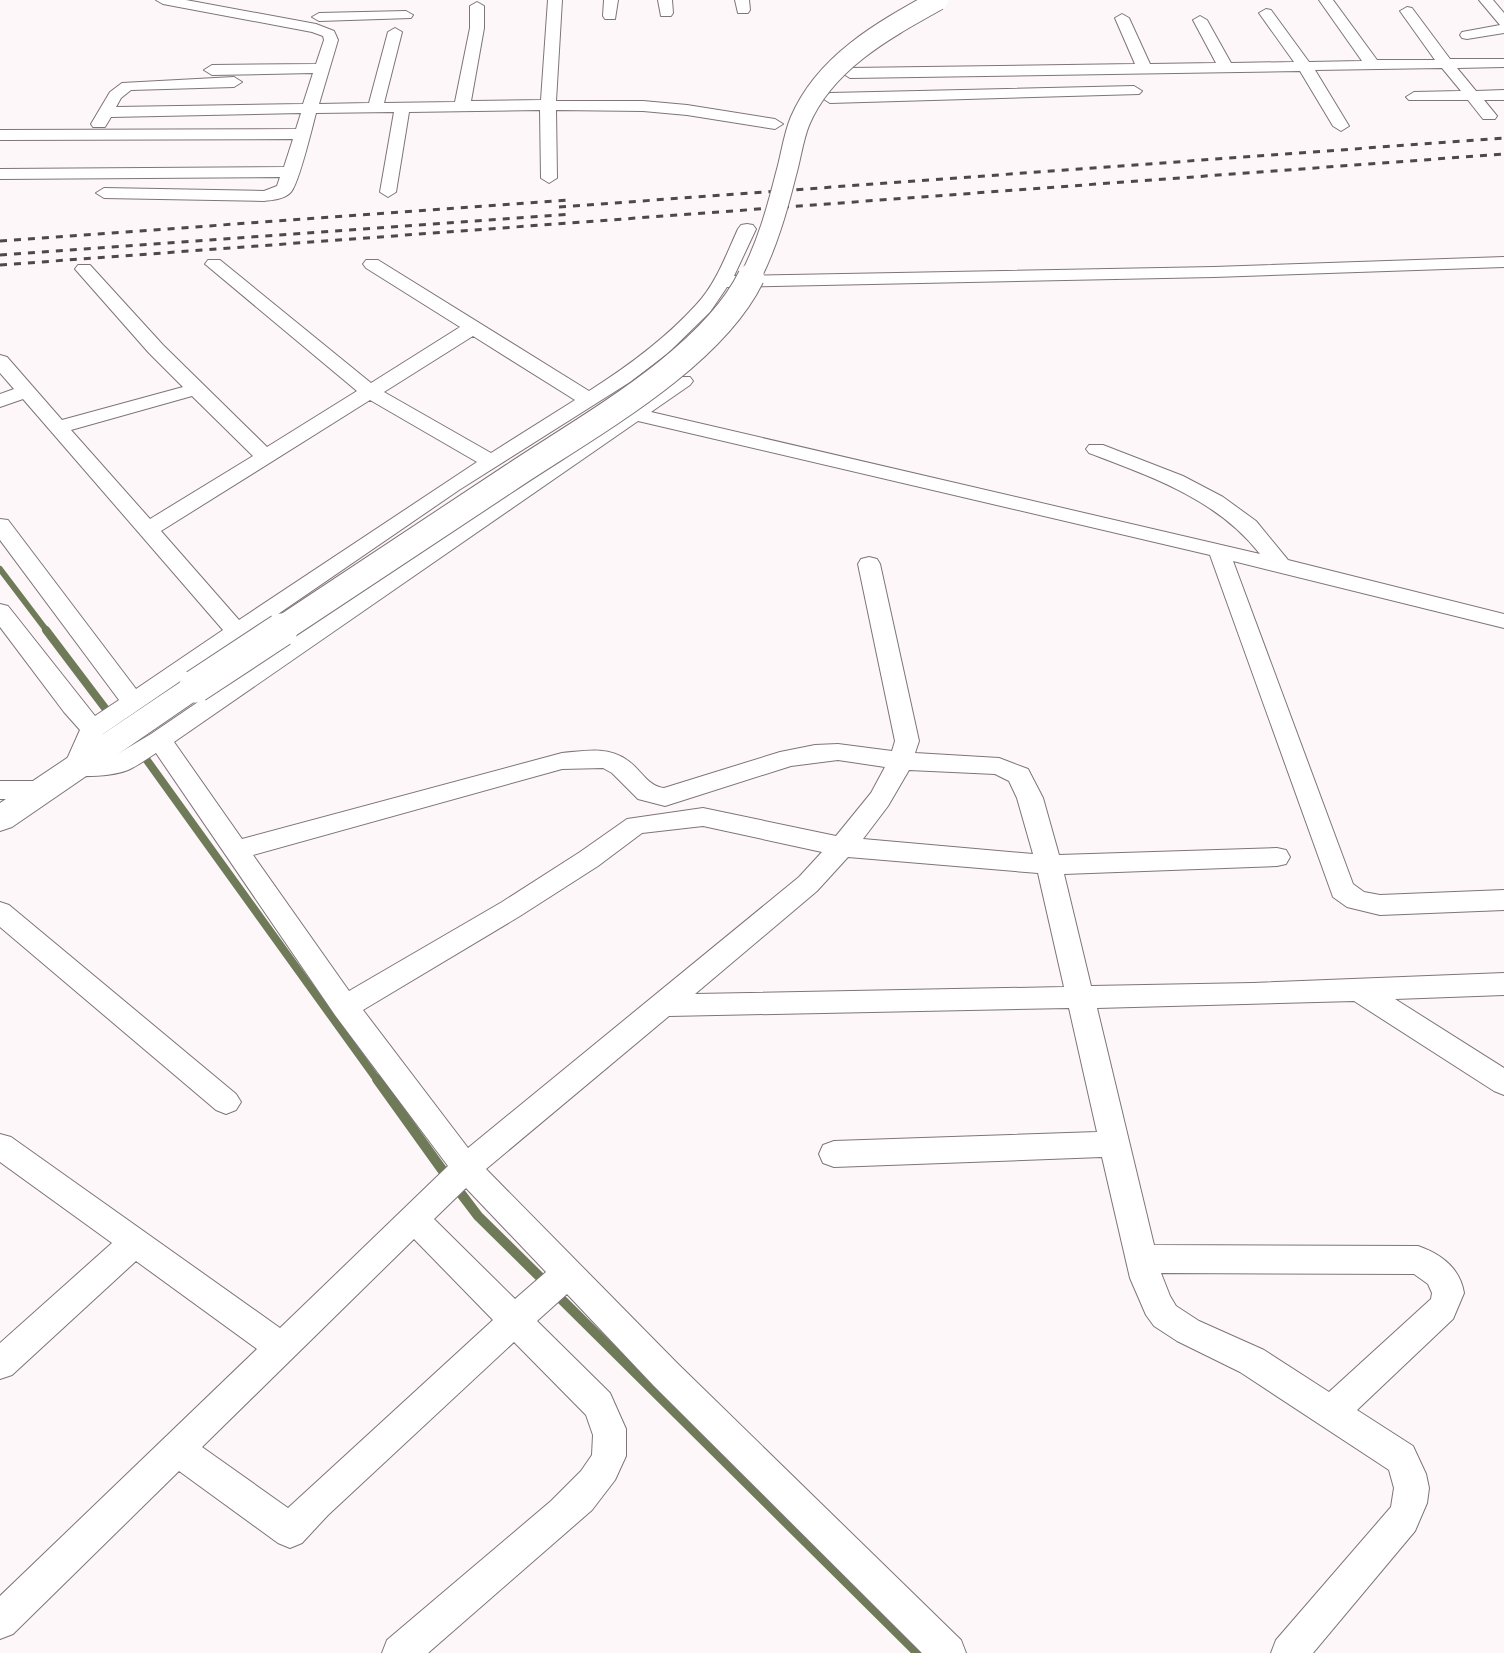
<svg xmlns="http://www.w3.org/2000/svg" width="1504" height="1653" font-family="Lora,serif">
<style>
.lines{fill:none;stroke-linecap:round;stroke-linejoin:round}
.stream-far2{stroke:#6f7b58;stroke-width:6}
.stream-far1{stroke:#6f7b58;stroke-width:8}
.stream{stroke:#6f7b58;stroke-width:10}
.street-casing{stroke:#7e7479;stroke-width:2}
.secondary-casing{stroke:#7e7479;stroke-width:2}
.street{fill:#fff;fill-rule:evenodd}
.secondary{fill:#fff;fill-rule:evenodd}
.rail{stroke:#4d484a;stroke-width:3;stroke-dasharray:7 7;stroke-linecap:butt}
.secondary-bridge-far2-casing{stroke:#7e7479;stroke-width:22;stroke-linecap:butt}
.secondary-bridge-far1-casing{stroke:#7e7479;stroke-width:28;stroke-linecap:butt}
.secondary-bridge-casing{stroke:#7e7479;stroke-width:35;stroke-linecap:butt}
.secondary-bridge-far2{stroke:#fff;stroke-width:20}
.secondary-bridge-far1{stroke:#fff;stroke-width:26}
.secondary-bridge{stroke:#fff;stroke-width:33}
</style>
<rect width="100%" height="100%" fill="#fef7fa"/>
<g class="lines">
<!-- stream-far2 -->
<path class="stream-far2" d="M0 569 47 631"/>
<!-- stream-far1 -->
<path class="stream-far1" d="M46 630 111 716
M141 752 378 1081"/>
<!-- stream -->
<path class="stream" d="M377 1079 448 1178
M456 1187 478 1216 546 1283
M554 1292 918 1653"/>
<defs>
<path id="street" d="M156 0H186L316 24 334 31 338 40 319 104 369 103 388 32 395 28 402 32 384 103 455 102 470 28V6L477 2 484 6V28L471 101 541 100 548 0H562L556 101H643L687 105 775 119 783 124 775 129 687 115 643 111 556 110 557 178 549 183 541 178 540 110 409 112 396 192 388 197 380 192 394 112 316 113C312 128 299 183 291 192 285 199 273 200 264 201L104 198 96 193 104 188 264 191 277 186 280 177 0 179V169L284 167 293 139 0 140V130L296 129 301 113 111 117 105 127H93L91 124 110 92 122 83 234 77 242 82 234 87 131 90 121 98 116 107 303 104 313 73 212 75 204 70 212 65 316 64 324 40 323 36 312 32 163 4Z
M604 0H618L615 19H605L603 16Z
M658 0H672L673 13 671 16H661Z
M735 0H749L750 10 748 13H738Z
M1319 0H1333L1377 60H1435L1400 11 1407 7 1412 8 1450 59H1504V67L1457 68 1476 91 1504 90V100H1484L1497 116 1495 119H1483L1468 100H1409L1406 97 1414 92 1461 91 1442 68 1315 70 1349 126 1341 131 1333 126 1300 71 850 78 842 73 850 68 1135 64 1115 18 1122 14 1129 18 1150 64 1216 63 1193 20 1200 16 1207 20 1231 63 1294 62 1259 13 1266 9 1271 10 1309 62 1362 61Z
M1479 0H1493L1504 13V33L1467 39 1462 38 1460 35 1462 32 1500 25Z
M406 11 413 15 411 18 319 21 312 17 319 13Z
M1134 86 1142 91 1139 94 830 103 822 98 830 93Z
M747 224 753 225 756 229 734 276 1214 267 1504 257V267L1214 277 727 287 710 312 668 353 630 382 459 490 103 734 92 758 114 756 151 734 627 410 676 377H690L693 381 690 385 651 412 1260 554C1217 499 1152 477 1089 453L1086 449 1089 445H1103L1183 476 1223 497 1256 521 1288 560 1504 614V628L1233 561 1353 884 1364 892 1380 895 1504 890V910L1380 915 1347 907 1333 897 1210 555 638 421 174 742 242 839 562 753C584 751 608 746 627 760 641 769 647 786 664 788L780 752 815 745 838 744 892 751 895 741 858 564 861 559 869 557 877 559 880 564 919 741 915 753 999 758 1028 769 1043 798 1059 855 1277 848 1286 850 1290 857 1286 864 1277 866 1064 874 1091 986 1253 983 1504 973V995L1395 999 1504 1068V1095L1494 1091 1354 1001 1097 1008 1154 1245 1418 1246C1441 1254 1460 1268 1464 1293L1453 1319 1357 1410 1413 1446 1426 1474 1429 1488 1427 1503 1415 1531 1313 1653H1271L1276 1640 1391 1507 1394 1488 1389 1470 1240 1372 1177 1341 1154 1326 1146 1315 1130 1278 1102 1157 834 1167 823 1163 819 1154 823 1145 834 1141 1097 1132 1069 1008 669 1016 486 1169 678 1364 961 1640 966 1653H922L654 1386 567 1294 537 1321 610 1393 626 1429V1456L615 1480 592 1510 428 1653H382L387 1640 551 1501 581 1471 592 1455 593 1435 586 1415 514 1342 328 1515 302 1543 290 1548 278 1543 179 1471 13 1634 0 1639V1596L257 1349 136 1261 12 1375 0 1379V1343L112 1243 0 1162V1134L11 1137 280 1328 448 1166 335 1015 156 753C147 759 137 766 128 770 114 776 80 778 66 774L63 768 80 730 64 712 0 627V604L8 606 95 716 119 700 0 540V519L8 520 136 689 223 630 23 399 0 407V394L14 389 0 373V355L7 357 62 420 183 387 149 353 75 269 78 265H90L163 345 267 447 357 391 205 264 208 260H220L371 383 460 327 366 268 363 264 366 260H378L589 391C627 367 665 339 696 305 716 284 726 255 738 229L741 225ZM473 336 575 400 491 453 384 392ZM192 396 253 456 150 519 71 430ZM370 400 477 462 239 620 161 531ZM838 760 885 767 871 793 836 836 703 808 627 819 580 852 502 902 349 991 253 855 562 769 603 768 612 773 638 799 665 806 791 766ZM909 770 995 774 1009 781 1017 798 1033 854 863 839 888 806ZM703 826 822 852 799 877 468 1148 363 1010 520 916 598 866 642 833ZM848 857 1038 873 1064 987 695 994 817 891ZM466 1188 546 1272 515 1299 434 1219ZM414 1239 493 1320 288 1508 202 1447ZM1161 1273 1414 1274 1428 1284 1432 1293 1431 1299 1329 1392 1264 1350 1199 1321 1176 1306 1170 1296Z
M0 781H42L51 784 54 790 51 796 42 799H0Z
M0 902 9 905 236 1094 241 1102 236 1110 226 1114 216 1110 0 927Z"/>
<path id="secondary" d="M196 676 207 679 211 686 207 693 12 827 0 831V803L185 679Z"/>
</defs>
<!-- street casing -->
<use href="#street" class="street-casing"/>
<!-- secondary casing -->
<use href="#secondary" class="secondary-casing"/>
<!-- street -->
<use href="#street" class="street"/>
<!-- secondary -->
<use href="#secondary" class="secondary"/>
<!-- rail -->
<path class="rail" d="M559 207 1504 138
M0 241 568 200
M0 255 571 214
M0 265 1504 154"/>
<defs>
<path id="secondary-bridge-far2" d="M750 278C767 245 777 210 786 174 791 157 793 138 800 121 825 62 884 30 938 0"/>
<path id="secondary-bridge-far1" d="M279 631C357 579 435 527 513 476 588 426 711 359 751 277"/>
<path id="secondary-bridge" d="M196 686 281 630"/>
</defs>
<!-- secondary-bridge-far2 casing -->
<use href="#secondary-bridge-far2" class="secondary-bridge-far2-casing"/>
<!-- secondary-bridge-far1 casing -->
<use href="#secondary-bridge-far1" class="secondary-bridge-far1-casing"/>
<!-- secondary-bridge casing -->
<use href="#secondary-bridge" class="secondary-bridge-casing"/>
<!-- secondary-bridge-far2 -->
<use href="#secondary-bridge-far2" class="secondary-bridge-far2"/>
<!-- secondary-bridge-far1 -->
<use href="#secondary-bridge-far1" class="secondary-bridge-far1"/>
<!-- secondary-bridge -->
<use href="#secondary-bridge" class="secondary-bridge"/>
</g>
</svg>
